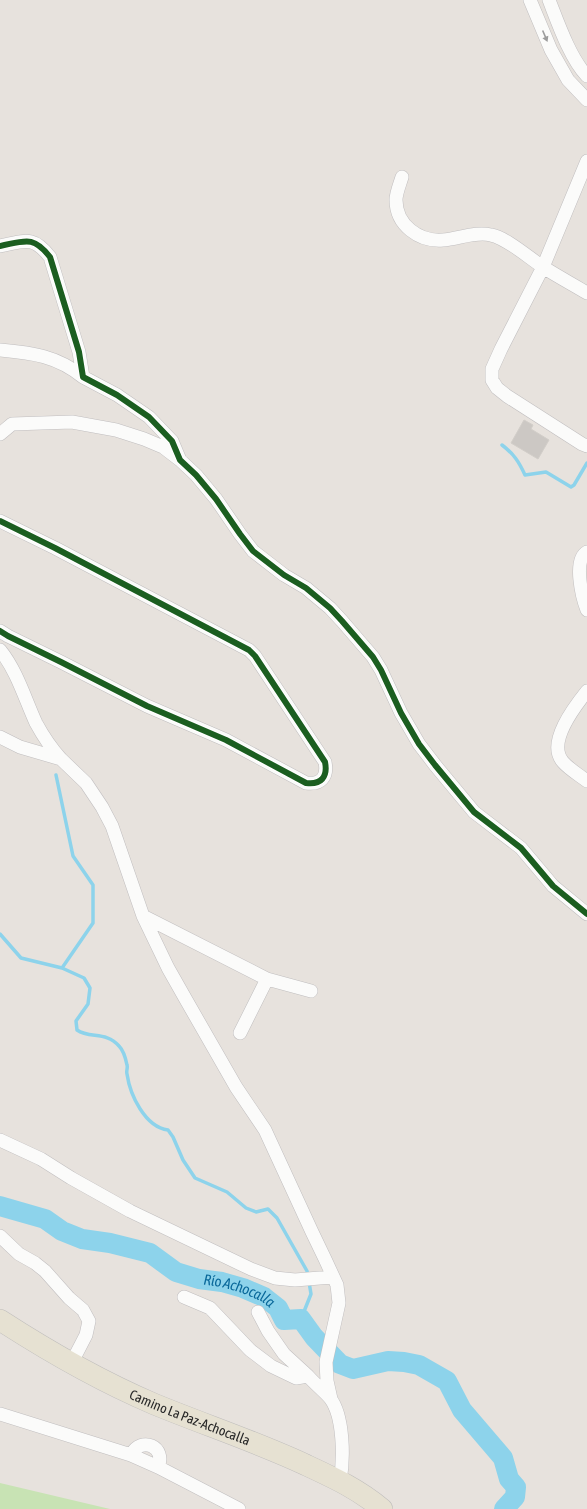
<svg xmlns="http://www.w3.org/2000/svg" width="587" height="1509" font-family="'Asap Condensed',sans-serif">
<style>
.green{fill:#c8e3b4}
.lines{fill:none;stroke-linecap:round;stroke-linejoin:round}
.stream{stroke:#8dd3eb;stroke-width:3.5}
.river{stroke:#8dd3eb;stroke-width:20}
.building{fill:#ccc8c4;stroke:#d2cec9}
.street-casing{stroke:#c0bebf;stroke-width:14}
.primary-casing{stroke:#bfbdbc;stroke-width:22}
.street{stroke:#fbfbfa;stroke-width:13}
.primary{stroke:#e6e1d2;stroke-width:21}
.cycleway-casing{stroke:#fff;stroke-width:8}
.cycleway{stroke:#1b5e20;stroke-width:6}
.oneway{fill:#9c9c9c}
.labels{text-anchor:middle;stroke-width:3;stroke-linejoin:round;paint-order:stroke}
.street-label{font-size:14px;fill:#282828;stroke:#fff}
.water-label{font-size:15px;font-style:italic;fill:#09689a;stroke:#fff}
</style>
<rect width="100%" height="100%" fill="#e7e2dd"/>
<!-- green -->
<path class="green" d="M0 1483 110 1509H0Z"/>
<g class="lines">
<!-- stream -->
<path class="stream" d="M502 445C514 454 519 462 525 475L546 472 571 487 574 485 587 463
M56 775 73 856 93 885V923L62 968
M0 934 21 958 62 968 84 978 90 988 88 1004 76 1021 77 1030C90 1039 106 1031 119 1046 123 1050 126 1060 127 1065 128 1068 126 1071 127 1074 130 1095 145 1127 168 1130L173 1137 183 1160 195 1178 227 1192 246 1208 256 1212 268 1209 277 1218 307 1271 308 1276
M301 1319 311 1294 309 1282"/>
<!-- river -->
<path class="river" id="s1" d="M0 1206 45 1219 62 1231 82 1239 110 1243 150 1253 176 1272 199 1279 222 1282 243 1288 264 1297 278 1308 284 1320 301 1319 314 1337 340 1364 353 1369 388 1361 404 1362 419 1365 447 1381 462 1410 503 1458 509 1479 516 1487 515 1497 504 1509"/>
</g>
<!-- building -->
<path class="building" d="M524 420 533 425 531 429 549 440 538 459 511 443Z"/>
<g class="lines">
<defs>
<path id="street" d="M530 0 551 50 568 80 587 100
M549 0C558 23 570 58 587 76
M587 161 543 267 501 349 492 369V380L497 388 507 396 582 444 587 446
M402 177C400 184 396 193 396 200 396 225 419 242 443 240 458 239 476 231 491 235 507 238 529 258 543 267 557 276 572 284 587 293
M0 246C25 241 33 235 50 257L79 352 83 377 117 395 149 417 172 441 180 460 196 475 216 499 240 534 253 551 284 575 306 588 330 608 342 621 373 657 381 670 401 713 419 744 435 765 474 812 521 848 553 886 587 914
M0 350C33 353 57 356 83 377
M0 434 12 424 72 422 116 430 144 439 163 447 180 460
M0 521 55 548 249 650 255 656 325 762C328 777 321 785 306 783L226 740 147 706 61 662 8 636 0 631
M587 552C573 560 582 597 587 610
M0 650C17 671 25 699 36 723 43 736 51 748 61 759
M587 691C575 706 546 743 563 762 569 769 579 775 587 781
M0 737 20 747 61 759 86 783 102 807 112 826 143 916 267 979
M143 916 168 968 185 998 236 1087 265 1130 312 1232 325 1259 337 1285 339 1303 326 1362 327 1381 331 1399
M240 1033 267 979 311 991
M0 1140 41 1159 71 1178 130 1211 251 1269 275 1278 295 1280 332 1277
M0 1236 19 1254 35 1263 45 1271 69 1298 83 1310 89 1321 86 1335 71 1364
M184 1297 210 1308 250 1350 271 1366 296 1378 308 1376C315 1384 324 1391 330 1398 344 1416 344 1459 340 1481
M258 1312 268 1331 284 1354 308 1376
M0 1414 131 1455 158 1467 239 1509
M131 1455C141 1435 167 1447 158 1467"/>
<g id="primary">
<path id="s2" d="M0 1320C51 1353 98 1380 154 1404 205 1425 257 1442 306 1465 334 1478 358 1489 382 1509"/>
</g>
</defs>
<!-- street casing -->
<use href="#street" class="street-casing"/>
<!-- primary casing -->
<use href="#primary" class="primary-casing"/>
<!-- street -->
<use href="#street" class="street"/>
<!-- primary -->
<use href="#primary" class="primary"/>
<defs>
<path id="cycleway" d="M0 246C25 241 33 235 50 257L79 352 83 377 117 395 149 417 172 441 180 460 196 475 216 499 240 534 253 551 284 575 306 588 330 608 342 621 373 657 381 670 401 713 419 744 435 765 474 812 521 848 553 886 587 914
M0 521 55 548 249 650 255 656 325 762C328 777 321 785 306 783L226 740 147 706 61 662 8 636 0 631"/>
</defs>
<!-- cycleway casing -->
<use href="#cycleway" class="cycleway-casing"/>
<!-- cycleway -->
<use href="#cycleway" class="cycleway"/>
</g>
<!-- one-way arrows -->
<defs><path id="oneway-solid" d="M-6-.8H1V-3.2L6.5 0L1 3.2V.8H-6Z"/></defs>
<use class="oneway" href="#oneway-solid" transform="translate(545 36) rotate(67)"/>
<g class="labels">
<!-- street labels -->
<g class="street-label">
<text dy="5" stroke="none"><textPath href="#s2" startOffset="214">Camino La Paz-Achocalla</textPath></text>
</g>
<!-- water labels -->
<g class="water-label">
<text dy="5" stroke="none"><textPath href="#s1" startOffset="257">Río Achocalla</textPath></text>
</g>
</g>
</svg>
